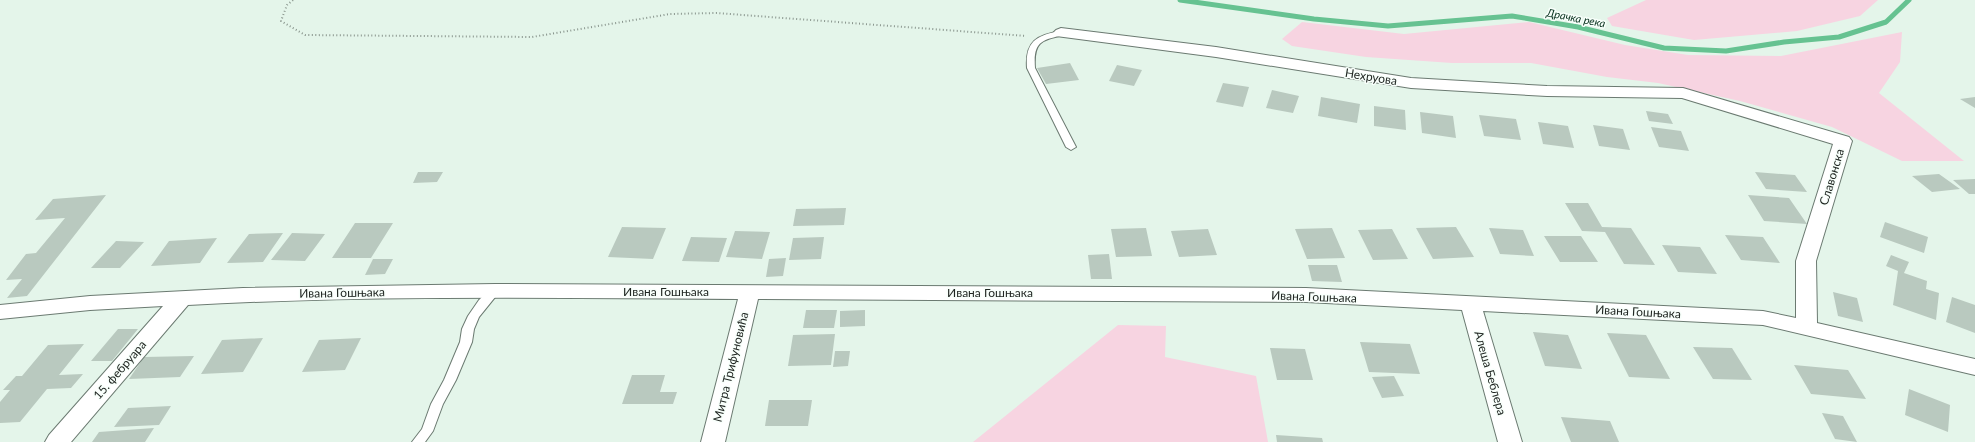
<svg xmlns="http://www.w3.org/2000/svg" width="1975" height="442" font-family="Lato,sans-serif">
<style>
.green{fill:#f7d4e1}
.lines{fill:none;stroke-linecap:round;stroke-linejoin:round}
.stream{stroke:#66c291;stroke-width:5}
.building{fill:#b9c9bf}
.lane-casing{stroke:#6b7a71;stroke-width:2}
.street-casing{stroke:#6b7a71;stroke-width:2}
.path{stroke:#89958d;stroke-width:2;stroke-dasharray:1 2.5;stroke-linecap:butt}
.lane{fill:#fff;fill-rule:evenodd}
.street{fill:#fff;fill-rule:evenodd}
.labels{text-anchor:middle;stroke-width:3;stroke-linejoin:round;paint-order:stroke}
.far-water-label{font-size:11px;font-style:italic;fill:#08321e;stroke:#f8fffb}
.street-label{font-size:12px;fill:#212723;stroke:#f8fffb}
</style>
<rect width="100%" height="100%" fill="#e4f5ea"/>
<!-- green -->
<path class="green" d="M1646 0H1878L1860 16 1797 31 1694 40 1612 26 1607 18Z
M1302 22 1404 34 1529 22 1625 45 1688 55 1781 56 1902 32 1900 62 1879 93 1964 161H1902L1832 127 1740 101 1658 83 1607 77 1531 63H1452L1366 57 1292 46 1282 39Z
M1118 325 1166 326 1165 357 1256 376 1268 442H973Z"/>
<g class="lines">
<!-- stream -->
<path class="stream" d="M1180 0 1314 19 1388 26 1512 16 1578 27 1664 48 1726 51 1784 42 1839 37 1886 22 1909 0"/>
</g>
<!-- building -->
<path class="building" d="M1070 63 1079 80 1046 84 1037 68Z
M1117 65 1142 70 1134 86 1109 81Z
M1223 83 1249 87 1243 107 1216 102Z
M1272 90 1299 96 1293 113 1266 108Z
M1321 97 1360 104 1357 123 1318 116Z
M1975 97V108L1960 99Z
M1374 106 1405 110 1406 130 1374 126Z
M1646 111 1668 114 1673 124 1649 121Z
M1420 112 1453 116 1456 138 1422 133Z
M1479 115 1516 119 1521 140 1484 136Z
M1538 122 1568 126 1574 148 1543 144Z
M1593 125 1623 129 1630 150 1599 146Z
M1651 127 1681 131 1689 151 1659 147Z
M418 172H443L437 182 413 183Z
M1755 172 1795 175 1807 192 1766 189Z
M1939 174 1960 189 1932 192 1912 176Z
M1975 179V194H1969L1953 180Z
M106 195 27 296 7 298 22 279 6 280 26 254 36 253 65 218 35 220 53 199Z
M1748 195 1789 198 1807 224 1764 221Z
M1565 203H1588L1602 227 1631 228 1655 265 1624 264 1605 232 1582 231Z
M846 208 844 225 793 226 796 209Z
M1885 222 1928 237 1924 253 1880 237Z
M355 223H393L371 258H332Z
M622 227 666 228 653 259 608 257Z
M1456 227 1474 257 1433 259 1416 228Z
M1146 228 1152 256 1116 257 1111 229Z
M1332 228 1345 258 1307 259 1295 229Z
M1489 228 1523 230 1534 256 1500 254Z
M1208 229 1217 255 1179 257 1171 231Z
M1392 229 1408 259 1373 260 1358 230Z
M735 231 770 232 762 259 726 257Z
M283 233 263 262 227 263 249 234Z
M292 233 325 234 305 261 271 260Z
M1725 235 1763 237 1780 263 1741 260Z
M1544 236H1581L1598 262H1560Z
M691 237 727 238 719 262 682 261Z
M824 237 821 259 789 260 793 238Z
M217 238 200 263 151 266 169 241Z
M116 241 144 242 120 268H91Z
M1662 245 1700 247 1717 274 1678 272Z
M1109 254 1112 279H1091L1088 255Z
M1891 255 1909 262 1904 273 1927 281 1926 289 1939 293 1936 320 1893 305 1898 271 1886 266Z
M786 258 783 276 766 277 769 259Z
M373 259H393L385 274 365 275Z
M1308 265H1337L1342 282 1312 281Z
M1833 292 1857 298 1863 322 1838 316Z
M1952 297 1975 305V333L1946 322Z
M806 310H837L834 328H803Z
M865 310V326L840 327V311Z
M118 329H138L112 361H91Z
M1533 332 1568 335 1582 369 1545 366Z
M1607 333 1646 335 1670 379 1629 377Z
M835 334 831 365 788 366 793 335Z
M263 338 243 372 201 374 222 340Z
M361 338 345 370 302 372 319 340Z
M1360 342 1410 344 1420 374 1369 372Z
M84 344 59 375 83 374 71 388 47 389 20 422 0 423V402L10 390H3L16 376H22L48 345Z
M1693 347 1732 348 1752 380 1713 379Z
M1270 348 1305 349 1313 380H1277Z
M835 351H850L848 366 833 367Z
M194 356 180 377 129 379 144 357Z
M1794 365 1848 370 1866 399 1811 394Z
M632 375H665L660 392H677L673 404H622Z
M1394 376 1404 396 1382 398 1372 377Z
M1909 389 1950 405 1948 432 1905 415Z
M769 400H812L808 426H765Z
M171 406 159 425 114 427 128 408Z
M1822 413 1843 416 1857 442 1835 439Z
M1561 417 1610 421 1619 442H1571Z
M154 428 145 442H92L99 432Z
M1276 435 1322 438 1323 442H1277Z"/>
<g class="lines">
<defs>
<path id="lane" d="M1061 31 1065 33 1064 35C1041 40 1033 42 1035 68L1076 147 1071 150 1066 147 1027 68C1025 41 1037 35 1061 31Z
M495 287 499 288 500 291 479 317 474 329 472 342 456 380 443 404 433 431 425 442H412L422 429 431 404 444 380 460 342 462 329 468 316 479 300 491 288Z"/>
<path id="street" d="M1061 28 1216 47 1411 78 1547 86 1683 88 1849 137 1852 141 1816 261 1817 323 1975 359V375L1763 325 1483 311 1522 442H1498L1462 310 1306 302 758 299 725 442H701L738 299C555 298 371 295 188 305L71 442H45L49 435 163 306 90 310 0 319V305L90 296 243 288 495 284 1306 288 1763 311 1796 318V261L1833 144 1682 98 1547 96 1411 88 1216 57 1056 36 1053 33 1056 30Z"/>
</defs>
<!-- lane casing -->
<use href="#lane" class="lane-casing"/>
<!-- street casing -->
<use href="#street" class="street-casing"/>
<!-- path -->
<path class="path" d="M293 0 287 5 281 21 305 35 532 37 670 14 716 13 1026 36"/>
<!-- lane -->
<use href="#lane" class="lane"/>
<!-- street -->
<use href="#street" class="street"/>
</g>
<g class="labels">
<!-- far-water labels -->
<g class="far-water-label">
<text transform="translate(1576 18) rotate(11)" y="4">Драчка река</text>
</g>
<!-- street labels -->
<g class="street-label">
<text transform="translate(1371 77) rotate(9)" y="4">Нехруова</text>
<text transform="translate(1832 177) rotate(-73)" y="4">Славонска</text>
<text x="666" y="296">Ивана Гошњака</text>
<text transform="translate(342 293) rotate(-1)" y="4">Ивана Гошњака</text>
<text x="990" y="297">Ивана Гошњака</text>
<text transform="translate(1314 297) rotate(2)" y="4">Ивана Гошњака</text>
<text transform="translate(1638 312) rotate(3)" y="4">Ивана Гошњака</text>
<text transform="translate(731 367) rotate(-76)" y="4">Митра Трифуновића</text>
<text transform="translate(120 370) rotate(-49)" y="4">15. фебруара</text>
<text transform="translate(1490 373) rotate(74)" y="4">Алеша Беблера</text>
</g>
</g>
</svg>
